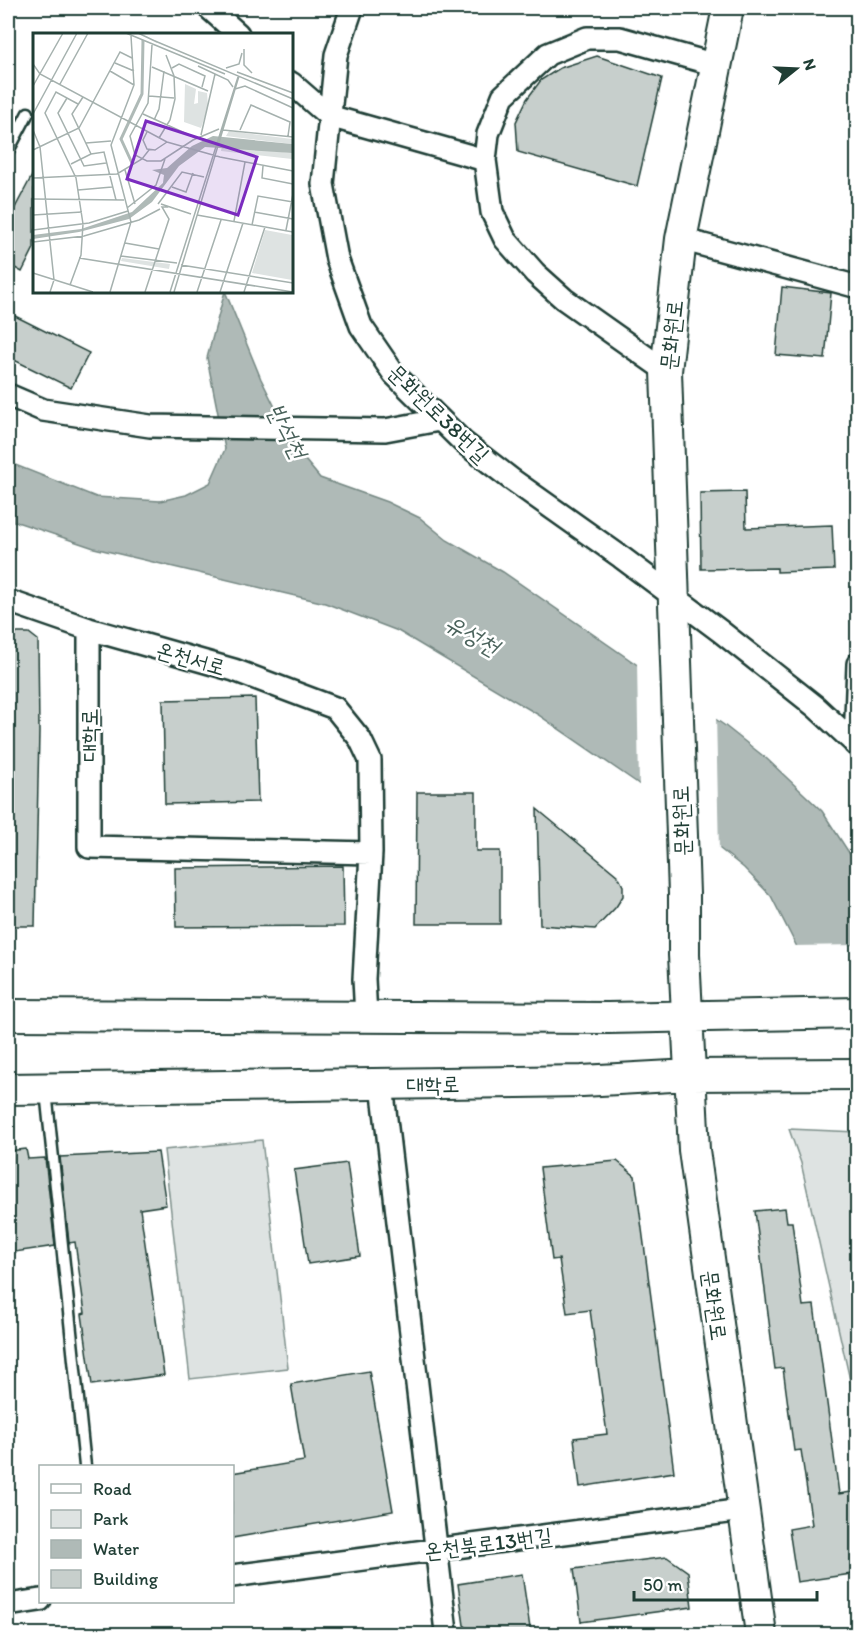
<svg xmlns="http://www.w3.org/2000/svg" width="865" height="1642" font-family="Itim,'Poor Story',sans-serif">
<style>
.green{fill:#dee3e2;stroke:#7e908b;stroke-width:1.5}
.water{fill:#afbab7;stroke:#758883;stroke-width:1.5}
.pier{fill:#fff}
.building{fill:#c7cfcc;stroke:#1f3d34;stroke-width:1.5}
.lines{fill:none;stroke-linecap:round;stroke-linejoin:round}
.lane-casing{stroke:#1f3d34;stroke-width:15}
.street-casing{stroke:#1f3d34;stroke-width:26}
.secondary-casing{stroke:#1f3d34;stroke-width:34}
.lane{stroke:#fff;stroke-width:10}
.street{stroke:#fff;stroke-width:21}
.secondary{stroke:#fff;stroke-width:30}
.labels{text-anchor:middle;stroke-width:5;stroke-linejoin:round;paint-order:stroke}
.street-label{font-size:22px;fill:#1f3d34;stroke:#fff}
.water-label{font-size:24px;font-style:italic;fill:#4a625b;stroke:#fff}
.inset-river{fill:none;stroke:#afbab7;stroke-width:3}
.inset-road{fill:none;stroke:#a5b1ae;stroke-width:1.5}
.view{fill:#7b2cbf;fill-opacity:0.15;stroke:#7b2cbf;stroke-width:3}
.inset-edge{fill:none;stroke:#1f3d34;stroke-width:3}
</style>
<rect width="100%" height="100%" fill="#fff"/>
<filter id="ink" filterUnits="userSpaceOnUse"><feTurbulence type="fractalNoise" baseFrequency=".0167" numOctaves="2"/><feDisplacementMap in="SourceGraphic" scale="12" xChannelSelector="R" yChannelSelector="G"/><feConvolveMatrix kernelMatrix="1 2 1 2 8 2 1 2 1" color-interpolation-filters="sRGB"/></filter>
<g filter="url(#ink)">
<!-- green -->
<path class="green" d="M789 1129 857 1132V1411L801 1163Z
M262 1140 288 1368 190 1379 164 1150Z"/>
<!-- water -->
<path class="water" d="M225 291 261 379 296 449 320 478 387 502 420 518 447 540 503 572 724 725 767 759 822 811 857 865V1117L798 949 771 896 744 868 636 782 537 714 398 631 325 603 94 548 8 519V462L96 497 160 501 186 495 210 483 225 449 207 358Z"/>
<!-- pier -->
<path class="pier" d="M637 662 716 715 719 852 639 788Z
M858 945V1120L855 1118 793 946Z"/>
<!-- building -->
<path class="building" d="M597 56 662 78 637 186 518 152 516 122 527 99 541 80 560 68Z
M34 172V248L22 272 8 264V221Z
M782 287 831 293 825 359 776 355Z
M13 315 89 353 71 388 8 357V325Z
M745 492 746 528 832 525 834 570 777 572V568L701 569 700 493Z
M8 633H29L38 640 39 732 35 926H8Z
M255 698 258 802 165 804 163 700Z
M417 792H476V851H500V924H416Z
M537 809 618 876 623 886V896L616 907 595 929 540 925Z
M343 866 344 926 176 927 175 868Z
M26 1149 28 1159 45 1158 55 1246 8 1253V1151Z
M158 1152 166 1205 140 1209 164 1375 92 1385 82 1314 85 1313 75 1242 69 1243 60 1157Z
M617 1161 635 1176 674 1472 580 1487 574 1438 607 1434 590 1310 567 1313 559 1259 552 1260 540 1168Z
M347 1163 360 1256 308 1264 294 1170Z
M785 1208 787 1222H792L803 1306 814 1305 839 1494 858 1491V1573L797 1582 789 1529 812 1525 801 1450 794 1451 783 1368 775 1369 755 1211Z
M369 1371 393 1511 232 1538V1473L304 1461 291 1384Z
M667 1557 688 1572 692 1607 581 1622 574 1569Z
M522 1574 531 1635H476L464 1625 458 1584Z"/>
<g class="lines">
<defs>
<path id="lane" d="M8 151 28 113
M46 1091 85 1466"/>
<path id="street" d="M209 8 238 34
M352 8 336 55 323 184 337 259 361 326 394 374 463 442 511 479 621 557 720 631 816 707 858 746
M291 83 329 116 485 160
M681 239 858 287
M666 371 564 299 535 273 505 239 492 212 485 160 488 134 503 96 548 54 587 38H620L716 65
M8 395 43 410 150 426 385 430 439 420
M8 601 89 629 234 670 335 708 360 739 370 760 371 853 364 979 366 1017
M89 629V847L371 853
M855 744 858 664
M382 1085 446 1632
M232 1576 743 1510
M8 1605 40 1600"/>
<path id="secondary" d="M728 8 681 239 666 371 684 894V955L694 1150 761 1634
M8 1015 608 1018 858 1013
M8 1089 582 1081 690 1075 858 1074"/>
</defs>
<!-- lane casing -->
<use href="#lane" class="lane-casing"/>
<!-- street casing -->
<use href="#street" class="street-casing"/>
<!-- secondary casing -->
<use href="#secondary" class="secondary-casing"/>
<!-- lane -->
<use href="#lane" class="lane"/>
<!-- street -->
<use href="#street" class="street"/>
<!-- secondary -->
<use href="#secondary" class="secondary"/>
</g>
</g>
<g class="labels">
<!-- street labels -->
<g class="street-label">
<text transform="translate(671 335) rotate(-84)" y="8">문화원로</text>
<text transform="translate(439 413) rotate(44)" y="8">문화원로38번길</text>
<text transform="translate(191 658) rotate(16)" y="8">온천서로</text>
<text transform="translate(89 735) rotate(-90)" y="8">대학로</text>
<text transform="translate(681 821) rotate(-92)" y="8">문화원로</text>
<text transform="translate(433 1084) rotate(-1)" y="8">대학로</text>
<text transform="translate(715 1305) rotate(82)" y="8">문화원로</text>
<text transform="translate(488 1543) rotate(-7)" y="8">온천북로13번길</text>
</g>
<!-- water labels -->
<g class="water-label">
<text transform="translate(287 431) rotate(63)" y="8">반석천</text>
<text transform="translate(472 635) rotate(30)" y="8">유성천</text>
</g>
</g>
<!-- overview -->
<g transform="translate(33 33)">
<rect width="260" height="260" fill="#fff"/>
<path d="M152 51 163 56 161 71 165 70V58L174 60 175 74 168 95 151 89ZM196 98 259 106V111L193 103ZM189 113 259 120V126L188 118ZM232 197 259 202V247L219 240ZM89 225 137 231 136 236 88 228Z" fill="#dee3e2"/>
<path d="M180 103 259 111V120L172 114 146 133 119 169 96 186 46 199 0 206V202L48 196 99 179 130 150 131 142 119 137 134 135 159 113Z" fill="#afbab7"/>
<path class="inset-river" d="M99 130 88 106 109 61 110 7"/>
<path class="inset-road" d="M93 0 192 41M105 0 124 9M122 8 260 66M119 12 115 70 97 103 102 122 114 128H128L160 107 186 96M211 16V32L219 40M82 30 101 38M0 31 7 41 134 109 187 124 260 138M165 33 195 47 200 54M119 34 175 58M139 35 146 31 172 43 169 54M193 35 206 31 209 20M77 38 101 52M204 39 260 60M27 51 55 0M0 53 30 0M202 56 212 53 260 75M116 63 141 65M50 64 39 81 58 121M34 65 25 80 51 133 73 130M0 81 44 0M110 81 163 105M121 87 126 76 131 38M0 97 7 114 21 247 17 259M190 97 260 104M207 97 218 72 257 89 255 103M114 99 110 107 114 116 122 117 134 109M168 102 182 41M126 105 137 87 142 66 141 43 133 22M53 110 78 108M0 117 46 95 87 19 99 25M38 131 58 121 71 119 83 167M230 133 229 145 260 151M92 137 102 171M0 145 84 141 109 126 116 117M139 154 153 159 160 140M45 157 79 154M0 166 91 167M125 171 149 139 171 144M128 171 158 181M94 175 123 152 132 126M221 179 260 186M0 182 49 179M164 182 260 199M201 188 212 129M219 192 225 163 260 169M0 197 56 190 95 178M253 197 260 161M0 209 51 203 106 187 127 176M92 210 126 216M88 223 144 230M46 225 260 259M148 232 260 250M0 240 60 259M37 252 48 222 50 191 43 145 12 80 23 59 45 71M77 259 98 189 78 112 101 52 98 3M112 259 136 186 129 174H135M137 259 205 44M141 259 206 43M164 259 188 187M187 259 210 190M211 259 232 194"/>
<path class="view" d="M113 88 224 124 205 182 94 146Z"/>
<rect width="260" height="260" class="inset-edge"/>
</g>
<!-- margin -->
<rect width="865" height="1642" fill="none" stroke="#fff" stroke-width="30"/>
<rect x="15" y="15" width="835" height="1612" fill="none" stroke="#1f3d34" stroke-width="2" filter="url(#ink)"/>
<!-- legend -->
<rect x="39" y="1465" width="195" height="138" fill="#ffffff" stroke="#a5b1ae" stroke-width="1.5"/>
<rect x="51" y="1484" width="30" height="9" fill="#ffffff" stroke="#a5b1ae" stroke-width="1.5"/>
<text x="93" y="1495" font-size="18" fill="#1f3d34">Road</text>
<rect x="51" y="1510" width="30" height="18" fill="#dee3e2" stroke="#a5b1ae" stroke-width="1.5"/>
<text x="93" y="1525" font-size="18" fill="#1f3d34">Park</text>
<rect x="51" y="1540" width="30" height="18" fill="#afbab7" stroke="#a5b1ae" stroke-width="1.5"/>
<text x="93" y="1555" font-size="18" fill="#1f3d34">Water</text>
<rect x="51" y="1570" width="30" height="18" fill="#c7cfcc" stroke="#a5b1ae" stroke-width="1.5"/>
<text x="93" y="1585" font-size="18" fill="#1f3d34">Building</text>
<!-- north arrow -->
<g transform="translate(796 69) rotate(72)" stroke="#ffffff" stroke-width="4.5" paint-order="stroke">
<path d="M0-4.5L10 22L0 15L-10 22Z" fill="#1f3d34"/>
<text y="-9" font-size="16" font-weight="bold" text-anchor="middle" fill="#1f3d34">N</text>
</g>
<!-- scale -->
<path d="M634 1591v9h183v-9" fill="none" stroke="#1f3d34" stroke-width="3"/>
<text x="643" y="1591" font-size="18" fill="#1f3d34" stroke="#ffffff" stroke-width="4.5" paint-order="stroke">50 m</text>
</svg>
